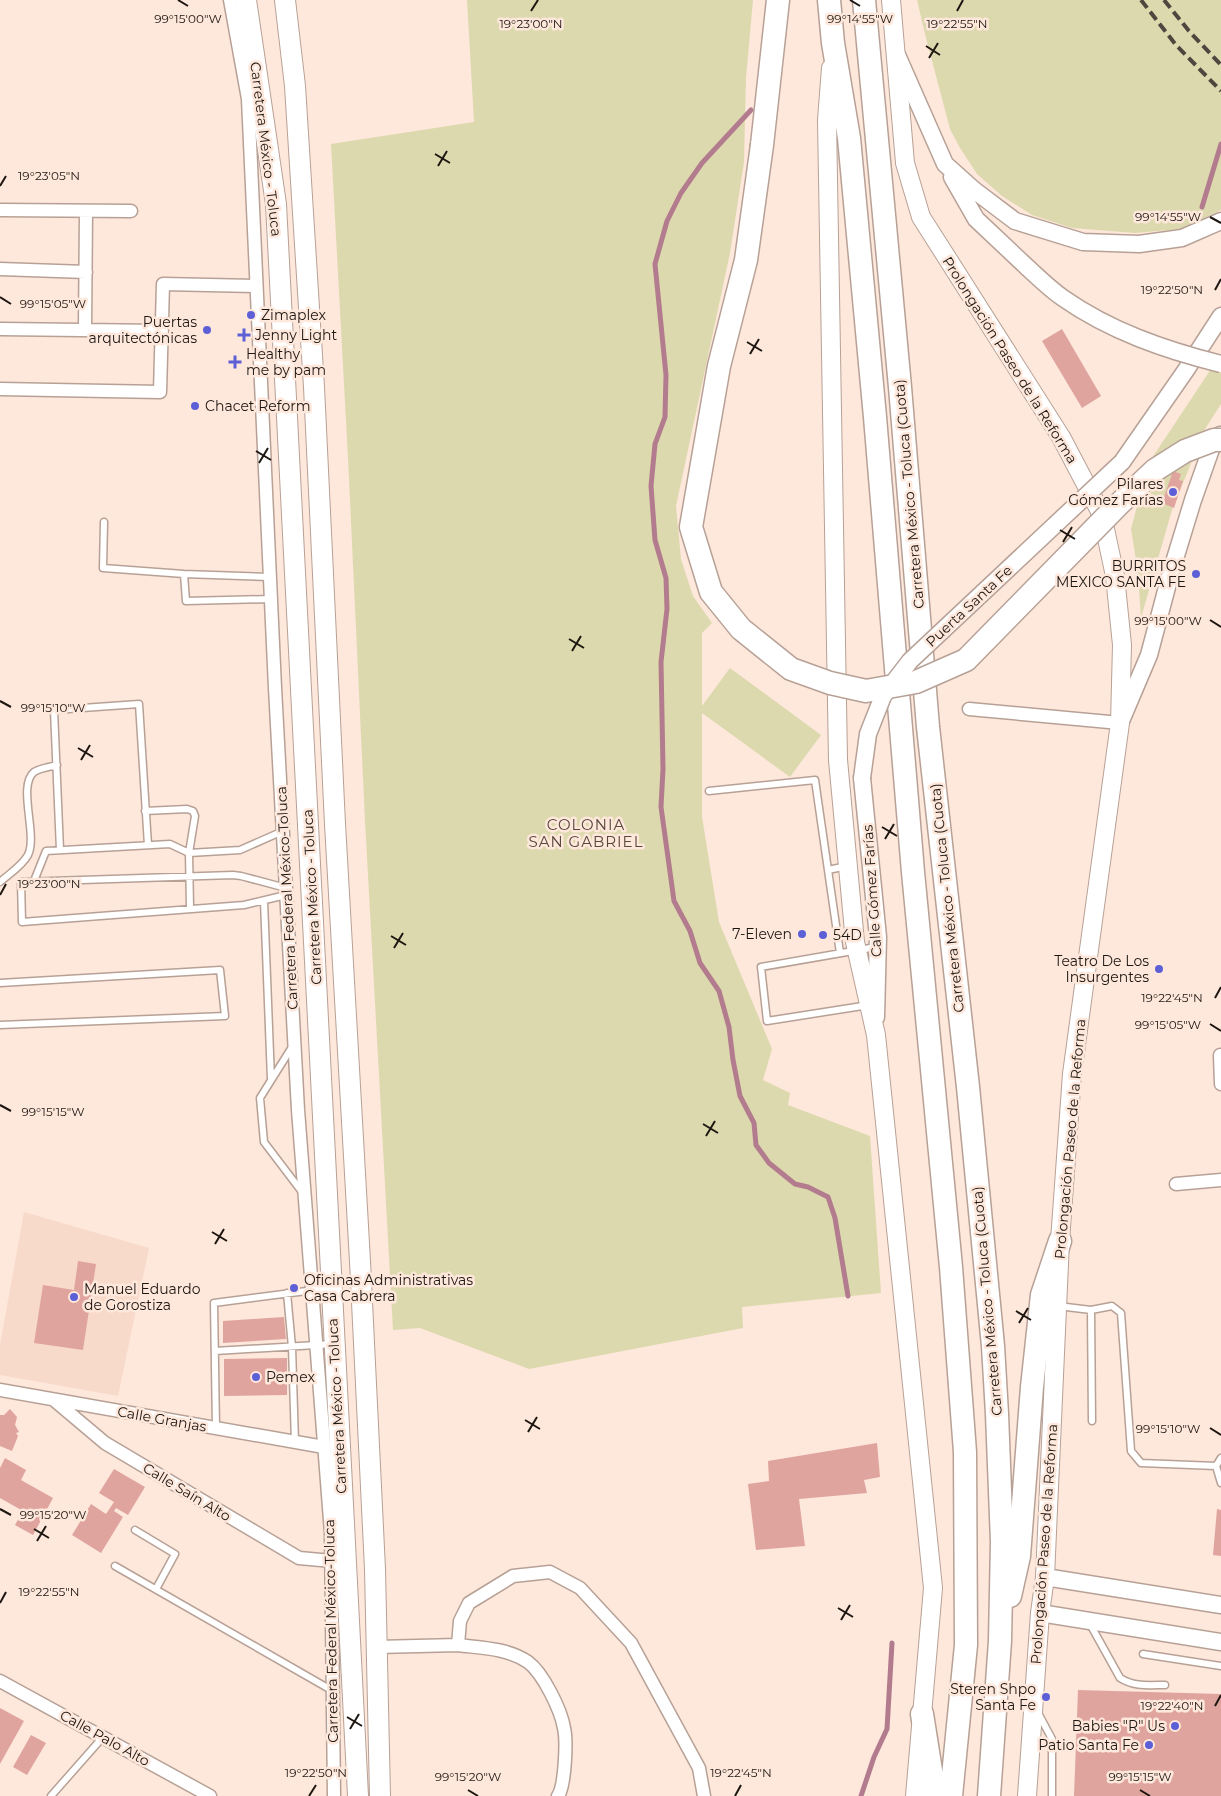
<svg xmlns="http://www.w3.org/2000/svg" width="1221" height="1796" font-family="Montserrat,sans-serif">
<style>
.built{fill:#f8daca}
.green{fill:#ddd9ae}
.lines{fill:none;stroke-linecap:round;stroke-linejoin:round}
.stream{stroke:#b37c8e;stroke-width:5}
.building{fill:#e0a49f}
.service-casing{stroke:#b7a196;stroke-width:9}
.minor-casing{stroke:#b7a196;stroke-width:15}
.tertiary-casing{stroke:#b7a196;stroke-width:19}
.secondary-casing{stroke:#b7a196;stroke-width:20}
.primary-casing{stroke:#b7a196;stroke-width:22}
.motorway-casing{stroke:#b7a196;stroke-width:25}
.service{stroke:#fff;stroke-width:6}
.minor{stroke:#fff;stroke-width:12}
.tertiary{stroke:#fff;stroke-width:16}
.secondary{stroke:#fff;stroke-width:18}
.primary{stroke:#fff;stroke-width:20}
.motorway{stroke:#fff;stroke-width:22}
.rail{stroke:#51463f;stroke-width:4;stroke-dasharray:10 5;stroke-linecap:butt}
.tertiary-bridge-casing{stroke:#b7a196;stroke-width:19;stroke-linecap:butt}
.motorway-bridge-casing{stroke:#b7a196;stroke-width:25;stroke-linecap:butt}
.tertiary-bridge{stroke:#fff;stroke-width:16}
.motorway-bridge{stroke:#fff;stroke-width:22}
.ticks{fill:none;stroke:#1d1611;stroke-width:2}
.poi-dot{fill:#5d5fd7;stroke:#fee7db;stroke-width:2}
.labels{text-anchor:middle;stroke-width:5;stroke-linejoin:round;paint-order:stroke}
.street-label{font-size:14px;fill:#1d1611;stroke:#fee7db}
.poi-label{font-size:14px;fill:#1d1611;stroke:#fee7db;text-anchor:start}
.neighbourhood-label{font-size:15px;letter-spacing:1px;fill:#59473d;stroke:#fee7db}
.ticks-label{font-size:12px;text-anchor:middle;fill:#1d1611;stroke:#fee7db;stroke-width:5;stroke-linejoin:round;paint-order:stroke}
</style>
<rect width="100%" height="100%" fill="#fee7db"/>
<!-- built -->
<path class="built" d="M24 1212 149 1248 118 1396 0 1375V1345Z"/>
<!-- green -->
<path class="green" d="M467 0H753L746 78 744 162 730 253 676 506 681 559 693 596 712 623 702 633V706L730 668 821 735 790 777 702 713V817L719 922 772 1049 763 1080 790 1093 788 1105 870 1136 881 1293 742 1307 743 1328 529 1369 420 1328 393 1330 365 821 348 458 331 144 474 122Z
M917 0H1221V210L1180 229 1135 233 1072 228 1032 215 1002 196 977 174 960 148 950 129 926 38Z
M1221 354V404L1205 429 1172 510 1141 618 1138 573 1131 529 1148 464Z"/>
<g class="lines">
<!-- stream -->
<path class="stream" d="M751 110 702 163 681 193 667 221 655 264 666 375 665 417 655 444 651 486 655 540 666 578 667 609 661 662 663 769 661 807 674 901 690 931 700 963 719 991 729 1027 733 1060 740 1096 754 1123 756 1145 769 1163 795 1184 808 1187 828 1197 835 1218 848 1296
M1202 207 1221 144
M861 1796 874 1757 887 1729 892 1643"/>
</g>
<!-- building -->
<path class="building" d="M1062 329 1101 396 1082 408 1042 341Z
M1173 471 1181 474 1179 480 1183 481 1174 508 1162 503Z
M78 1261 96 1264 83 1350 34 1343 43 1285 74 1290Z
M284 1317 286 1339 223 1343V1321Z
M287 1358V1395L224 1396V1359Z
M10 1409 17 1417 15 1425 19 1432 16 1433 18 1436 12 1451 0 1446V1415H4Z
M877 1443 880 1477 864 1480 867 1493 799 1499 805 1546 756 1550 748 1484 769 1481 768 1461Z
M5 1458 26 1470 21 1480 53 1498 33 1535 15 1525 23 1511 0 1498V1468Z
M114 1469 145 1487 128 1515 116 1508 114 1511 123 1517 101 1553 72 1535 91 1504 106 1514 114 1502 99 1493Z
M1217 1509 1221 1510V1556L1213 1555Z
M1078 1690 1221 1694V1796H1074Z
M0 1708 24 1721 0 1764Z
M31 1735 46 1743 27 1775 13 1767Z"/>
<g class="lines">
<defs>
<path id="service" d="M104 522 103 568 184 574 270 577
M184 574 186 601 271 599
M709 791 815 780 840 953
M145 811 187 809 193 811 195 816 189 853 190 908
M60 850 54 710 139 704 148 845
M828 870 847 866
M34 881 46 851 170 844 189 853 240 850 283 831
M0 882C9 874 22 866 28 855 38 835 17 786 34 772 40 768 50 767 57 765
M286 888 241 876 233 875 21 882 22 922 244 905 286 895
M264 901 271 1079
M0 983 220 970 225 1016 0 1025
M869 1005 767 1021 761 967 876 947
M292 1047 260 1098 264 1142 302 1192
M287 1293 292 1347 295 1442
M1058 1306 1091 1310 1112 1306 1121 1313 1131 1451 1141 1463 1216 1466 1221 1458
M1091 1310 1092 1421
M215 1351 333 1344
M216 1428 214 1303 330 1288
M1216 1466 1221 1483
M135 1530 175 1554 156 1589
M115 1566 333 1691
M1090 1624 1120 1678C1134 1687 1149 1685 1165 1685
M1143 1654 1221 1666
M1037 1711 1052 1739V1796
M51 1796 103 1737"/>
<path id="minor" d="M230 0 248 99 275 688 298 1110 331 1533 334 1796
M0 210 131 211
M0 269 86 272
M0 329 162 331
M85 330 86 212
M0 389 160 392 163 284 255 286
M969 709 1120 723
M1220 1055 1221 1084
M1176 1184 1221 1180
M0 1390 324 1447
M54 1400 105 1443 299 1558 332 1561
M377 1647 458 1645
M0 1681 210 1796
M558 1796C565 1786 567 1741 564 1728 561 1710 543 1673 528 1662 507 1648 482 1648 458 1645L460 1621 469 1603 513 1576 550 1572 580 1588 631 1643 699 1768 704 1796"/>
<path id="tertiary" d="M897 55 945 164 974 190 1015 221 1083 242 1139 244 1182 238 1221 221
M952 177 976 219 1028 268
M1122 462 1186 370 1221 316
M1121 721 1149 655 1171 572 1193 500 1211 449 1220 435
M862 778 878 937 876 1017
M1045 1577 1221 1605
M1040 1613 1221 1642"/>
<path id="secondary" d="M891 0 905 163 921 217 1061 437 1102 515 1115 576 1122 645 1120 723 1072 1074 1060 1241 1045 1577 1040 1613 1027 1796
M831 68 827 120 838 760 855 942 876 1035 933 1588 915 1796"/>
<path id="primary" d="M246 0 276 204 358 1796
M285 0 295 86 314 387 335 824 360 1261 375 1569 380 1796"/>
<path id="motorway" d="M829 0 833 43 849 138 875 417 913 872 951 1267 965 1452 966 1645 951 1796
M864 0 900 387 928 727 968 1087 993 1346 997 1414 1002 1542 1000 1641 989 1796
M762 145 778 0
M1010 1596 1019 1556 1032 1387 1042 1295 1060 1241
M922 1714 935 1796"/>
</defs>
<!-- service casing -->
<use href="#service" class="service-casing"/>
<!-- minor casing -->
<use href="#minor" class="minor-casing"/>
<!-- tertiary casing -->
<use href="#tertiary" class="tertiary-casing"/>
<!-- secondary casing -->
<use href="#secondary" class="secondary-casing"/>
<!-- primary casing -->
<use href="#primary" class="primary-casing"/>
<!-- motorway casing -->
<use href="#motorway" class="motorway-casing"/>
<!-- service -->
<use href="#service" class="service"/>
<!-- minor -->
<use href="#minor" class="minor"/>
<!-- tertiary -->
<use href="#tertiary" class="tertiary"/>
<!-- secondary -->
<use href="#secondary" class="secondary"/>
<!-- primary -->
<use href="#primary" class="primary"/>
<!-- motorway -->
<use href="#motorway" class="motorway"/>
<!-- rail -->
<path class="rail" d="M1141 0 1176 45 1221 91
M1164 0 1189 31 1221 65"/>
<defs>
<path id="tertiary-bridge" d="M1028 268C1039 278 1050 289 1063 298 1110 331 1165 350 1221 364
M862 778 868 734 883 696 910 661 1122 462"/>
<path id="motorway-bridge" d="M762 145 746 260 719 366 691 527 711 592 741 629 791 669 830 683 866 691 916 682 966 660 1119 504 1155 470 1185 451 1214 440H1221"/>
</defs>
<!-- tertiary-bridge casing -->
<use href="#tertiary-bridge" class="tertiary-bridge-casing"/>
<!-- motorway-bridge casing -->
<use href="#motorway-bridge" class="motorway-bridge-casing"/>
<!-- tertiary-bridge -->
<use href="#tertiary-bridge" class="tertiary-bridge"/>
<!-- motorway-bridge -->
<use href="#motorway-bridge" class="motorway-bridge"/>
</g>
<!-- ticks -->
<path class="ticks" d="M178 0 188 6M850 0 860 6M531 11 538 0M957 11 963 0M926 46 940 55M929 58 938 43M435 154 450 163M438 166 447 151M0 186 6 176M1210 217 1221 223M1215 290 1221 279M0 297 11 304M747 342 762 351M750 354 759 339M256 451 271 460M259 463 268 448M1060 530 1075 539M1063 542 1072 527M1210 620 1221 627M569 639 584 648M572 651 581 636M0 701 11 707M78 748 93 757M81 760 90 745M882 827 897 836M885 839 894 824M0 895 6 884M391 936 406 945M394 948 403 933M1215 998 1221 987M1210 1024 1221 1031M0 1105 11 1111M703 1124 718 1133M706 1136 715 1121M212 1232 227 1241M215 1244 224 1229M1016 1311 1031 1320M1019 1323 1028 1308M525 1420 540 1429M1210 1428 1221 1435M528 1432 537 1417M0 1509 11 1515M34 1529 49 1538M37 1541 46 1526M0 1603 6 1592M838 1608 853 1617M841 1620 850 1605M1215 1706 1221 1695M347 1717 362 1726M350 1729 359 1714M468 1790 478 1796M1140 1790 1150 1796M309 1796 316 1785M735 1796 741 1785"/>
<!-- markers -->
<g class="poi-dot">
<circle cx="251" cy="315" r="5"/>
<circle cx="207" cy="330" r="5"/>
<path d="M241.5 327.5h5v5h5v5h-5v5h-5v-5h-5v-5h5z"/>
<path d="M232.5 354.5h5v5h5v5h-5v5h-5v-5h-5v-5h5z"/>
<circle cx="195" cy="406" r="5"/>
<circle cx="1173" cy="492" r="5"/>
<circle cx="1196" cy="574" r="5"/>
<circle cx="802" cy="934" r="5"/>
<circle cx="823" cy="935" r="5"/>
<circle cx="1159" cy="969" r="5"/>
<circle cx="294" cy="1288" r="5"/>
<circle cx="74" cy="1297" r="5"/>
<circle cx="256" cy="1377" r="5"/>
<circle cx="1046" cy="1697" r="5"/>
<circle cx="1175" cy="1726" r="5"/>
<circle cx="1149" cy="1745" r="5"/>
</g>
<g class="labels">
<!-- street labels -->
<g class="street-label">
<text transform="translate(266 149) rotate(83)" y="5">Carretera México - Toluca</text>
<text transform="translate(1010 360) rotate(58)" y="5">Prolongación Paseo de la Reforma</text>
<text transform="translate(909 494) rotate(-95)" y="5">Carretera México - Toluca (Cuota)</text>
<text transform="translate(969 606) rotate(-43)" y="5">Puerta Santa Fe</text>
<text transform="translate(872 891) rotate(-94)" y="5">Calle Gómez Farías</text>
<text transform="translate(312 897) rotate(-93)" y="5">Carretera México - Toluca</text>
<text transform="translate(287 898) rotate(-93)" y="5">Carretera Federal México-Toluca</text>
<text transform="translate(947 898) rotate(-96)" y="5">Carretera México - Toluca (Cuota)</text>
<text transform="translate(1070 1139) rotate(-85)" y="5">Prolongación Paseo de la Reforma</text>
<text transform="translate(987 1301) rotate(-95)" y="5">Carretera México - Toluca (Cuota)</text>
<text transform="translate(337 1406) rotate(-93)" y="5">Carretera México - Toluca</text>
<text transform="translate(162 1419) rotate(10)" y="5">Calle Granjas</text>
<text transform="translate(187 1492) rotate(31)" y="5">Calle Saín Alto</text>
<text transform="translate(1044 1544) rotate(-86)" y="5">Prolongación Paseo de la Reforma</text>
<text transform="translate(331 1631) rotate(-91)" y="5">Carretera Federal México-Toluca</text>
<text transform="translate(105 1738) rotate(29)" y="5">Calle Palo Alto</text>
</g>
<!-- poi labels -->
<g class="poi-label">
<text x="261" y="320">Zimaplex</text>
<text x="197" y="327" text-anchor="end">Puertas<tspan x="197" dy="16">arquitectónicas</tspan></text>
<text x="255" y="340">Jenny Light</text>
<text x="246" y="359">Healthy<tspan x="246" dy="16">me by pam</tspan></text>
<text x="205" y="411">Chacet Reform</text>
<text x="1163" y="489" text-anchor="end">Pilares<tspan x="1163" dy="16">Gómez Farías</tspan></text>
<text x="1186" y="571" text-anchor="end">BURRITOS<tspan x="1186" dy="16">MEXICO SANTA FE</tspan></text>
<text x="792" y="939" text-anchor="end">7-Eleven</text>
<text x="833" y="940">54D</text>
<text x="1149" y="966" text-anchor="end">Teatro De Los<tspan x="1149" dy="16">Insurgentes</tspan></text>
<text x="304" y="1285">Oficinas Administrativas<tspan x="304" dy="16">Casa Cabrera</tspan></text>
<text x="84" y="1294">Manuel Eduardo<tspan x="84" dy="16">de Gorostiza</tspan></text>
<text x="266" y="1382">Pemex</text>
<text x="1036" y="1694" text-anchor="end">Steren Shpo<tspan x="1036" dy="16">Santa Fe</tspan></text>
<text x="1165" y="1731" text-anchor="end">Babies "R" Us</text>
<text x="1139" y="1750" text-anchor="end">Patio Santa Fe</text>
</g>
<!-- neighbourhood labels -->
<g class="neighbourhood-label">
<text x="586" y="830">COLONIA<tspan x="586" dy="17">SAN GABRIEL</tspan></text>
</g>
</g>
<g class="ticks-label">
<text x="860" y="23">99°14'55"W</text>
<text x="188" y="23">99°15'00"W</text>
<text x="531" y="28">19°23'00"N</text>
<text x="957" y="28">19°22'55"N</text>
<text x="49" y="180">19°23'05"N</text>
<text x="1168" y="221">99°14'55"W</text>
<text x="1172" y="294">19°22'50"N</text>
<text x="53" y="308">99°15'05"W</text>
<text x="1168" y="625">99°15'00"W</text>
<text x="53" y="712">99°15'10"W</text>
<text x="49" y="888">19°23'00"N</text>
<text x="1172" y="1002">19°22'45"N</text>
<text x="1168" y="1029">99°15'05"W</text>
<text x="53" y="1116">99°15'15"W</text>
<text x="1168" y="1433">99°15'10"W</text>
<text x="53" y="1519">99°15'20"W</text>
<text x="49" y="1596">19°22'55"N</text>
<text x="1172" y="1710">19°22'40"N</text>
<text x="316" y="1777">19°22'50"N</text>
<text x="741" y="1777">19°22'45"N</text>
<text x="468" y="1781">99°15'20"W</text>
<text x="1140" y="1781">99°15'15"W</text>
</g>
</svg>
